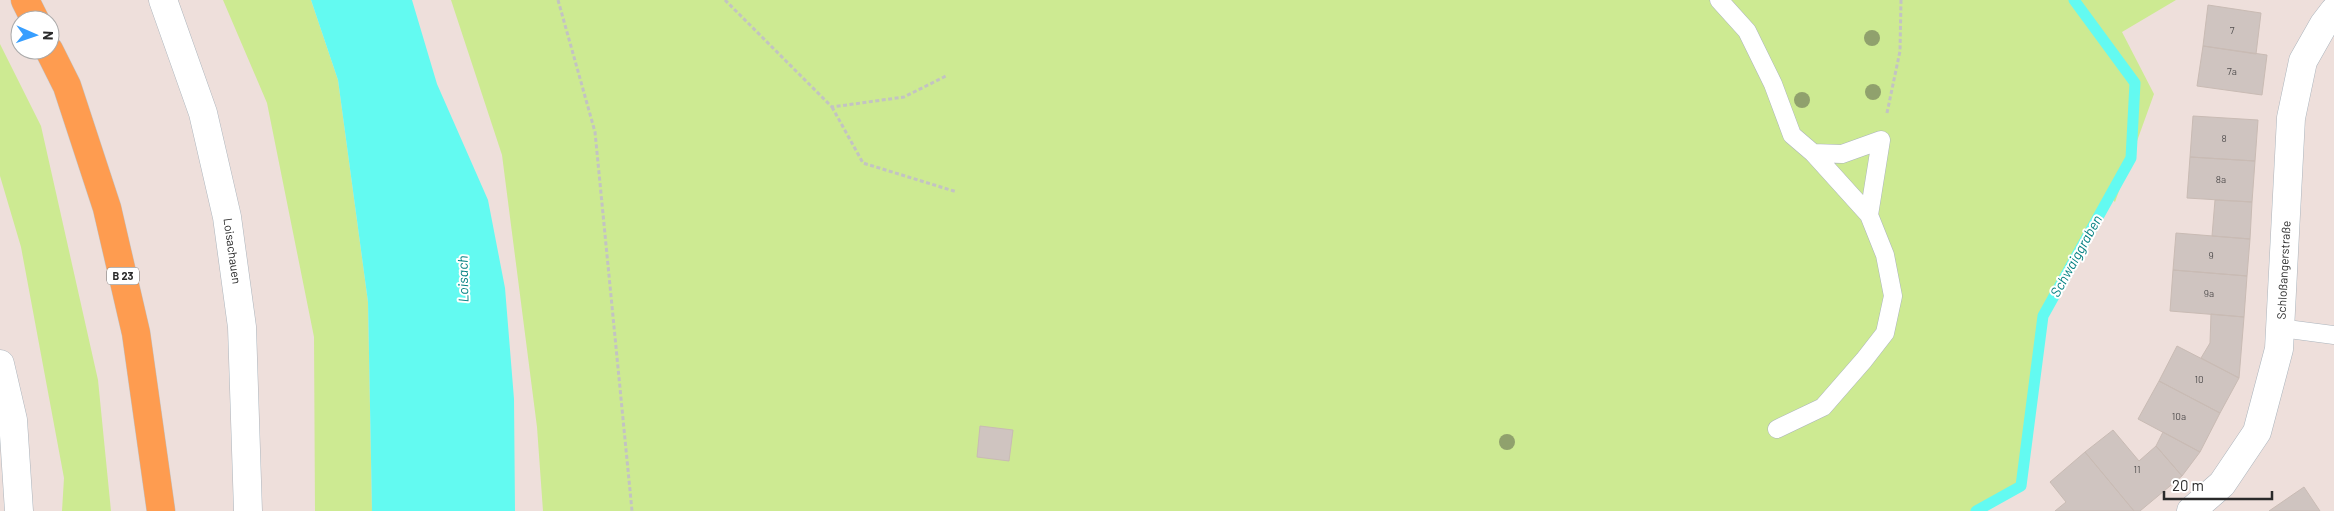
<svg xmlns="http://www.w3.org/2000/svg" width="2334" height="511" font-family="Barlow,sans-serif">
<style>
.green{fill:#cdea92}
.water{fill:#63faf1}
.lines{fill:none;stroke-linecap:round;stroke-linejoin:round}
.stream{stroke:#63faf1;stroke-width:11}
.building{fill:#cfc4c0;stroke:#c9bbb4}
.service-casing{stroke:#abb4bc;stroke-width:19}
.minor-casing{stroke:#abb4bc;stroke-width:29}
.primary-casing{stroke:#c3c3c3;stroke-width:29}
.path{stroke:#c3c3c3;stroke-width:3;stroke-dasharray:4 2.5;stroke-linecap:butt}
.service{stroke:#fff;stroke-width:18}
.minor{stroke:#fff;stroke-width:28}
.primary{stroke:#fe9c50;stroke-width:28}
.tree{fill:#90a16d}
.labels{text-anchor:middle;stroke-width:4;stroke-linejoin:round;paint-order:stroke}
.number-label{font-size:10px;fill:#535050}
.shield{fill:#fff;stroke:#6a6a6a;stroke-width:1}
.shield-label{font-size:11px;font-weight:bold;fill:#2a2a2a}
.street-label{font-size:12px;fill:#2a2a2a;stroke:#fff}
.water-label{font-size:14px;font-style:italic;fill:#048182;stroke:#fff}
</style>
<rect width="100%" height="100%" fill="#eedfdb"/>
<!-- green -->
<path class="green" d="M223 0H311L338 80 368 302 372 511H315L314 337 267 103Z
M451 0H2176L2122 32 2154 94 2115 202 2109 196 2041 316 2018 485 1972 511H543L537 427 502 155Z
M0 44 41 126 98 380 111 511H62L64 478 21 247 0 176Z"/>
<!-- water -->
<path class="water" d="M311 0H412L437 84 488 200 505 288 514 399 515 511H372L368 302 338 80Z"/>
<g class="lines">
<!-- stream -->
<path class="stream" d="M1976 511 2021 486 2043 316 2131 158 2135 83 2074 0"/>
</g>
<!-- building -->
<path class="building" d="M2208 5 2261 13 2256 54 2203 46Z
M2203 46 2267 55 2262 95 2197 86Z
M2193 116 2258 120 2255 161 2190 157Z
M2190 157 2255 161 2252 202 2187 198Z
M2215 200 2252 202 2250 239 2212 236Z
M2176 233 2250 239 2247 276 2173 270Z
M2173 270 2247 276 2244 317 2170 311Z
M2211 314 2244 317 2239 378 2201 358 2210 343Z
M2177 346 2239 378 2220 413 2159 381Z
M2159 381 2220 413 2200 452 2138 419Z
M980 426 1013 430 1009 461 977 457Z
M2113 430 2139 461 2156 446 2182 476 2140 511H2134L2085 452Z
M2163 432 2200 452 2182 476 2156 446Z
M2085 452 2134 511H2055L2066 502 2050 482Z
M2304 487 2320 511H2269Z"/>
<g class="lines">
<defs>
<path id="service" d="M1719 0 1747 31 1773 84 1792 135 1813 153 1842 154 1881 140 1869 215
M2280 328 2334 335
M1777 429 1823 407 1864 360 1885 333 1893 296 1885 255 1869 215 1813 153"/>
<path id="minor" d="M163 0 203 113 227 217 242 327 248 511
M0 364 13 420 19 511
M2191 511 2222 484 2257 432 2279 349 2291 118 2303 61 2324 24 2334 11"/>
<path id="primary" d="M25 0 35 20
M49 50 67 86 107 208 136 333 161 511"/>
</defs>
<!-- service casing -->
<use href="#service" class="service-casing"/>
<!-- minor casing -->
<use href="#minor" class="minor-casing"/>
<!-- primary casing -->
<use href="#primary" class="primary-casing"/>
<!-- path -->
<path class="path" d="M558 0 595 132 632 511
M725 0 832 107 904 97 946 76
M832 107 863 163 957 192
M1887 113 1900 51 1901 0"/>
<!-- service -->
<use href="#service" class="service"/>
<!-- minor -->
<use href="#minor" class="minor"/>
<!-- primary -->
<use href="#primary" class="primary"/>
</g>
<!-- trees -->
<g class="tree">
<circle cx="1872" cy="38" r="8"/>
<circle cx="1873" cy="92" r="8"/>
<circle cx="1802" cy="100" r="8"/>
<circle cx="1507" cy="442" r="8"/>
</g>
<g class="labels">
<!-- number labels -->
<g class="number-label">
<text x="2232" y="34">7</text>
<text x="2232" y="75">7a</text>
<text x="2224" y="142">8</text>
<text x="2221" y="183">8a</text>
<text x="2211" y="259">9</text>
<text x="2209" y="297">9a</text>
<text x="2199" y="383">10</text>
<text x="2179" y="420">10a</text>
<text x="2137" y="473">11</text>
</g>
<!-- shield labels -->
<rect class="shield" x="107" y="267.5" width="32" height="17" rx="4"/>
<g class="shield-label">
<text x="123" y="280">B 23</text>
</g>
<!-- street labels -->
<g class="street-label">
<text transform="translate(232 251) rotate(82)" y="4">Loisachauen</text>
<text transform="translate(2284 270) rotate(-87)" y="4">Schloßangerstraße</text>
</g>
<!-- water labels -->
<g class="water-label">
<text transform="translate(2076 256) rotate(-61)" y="5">Schwaiggraben</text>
<text transform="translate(463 279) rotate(-91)" y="5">Loisach</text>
</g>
</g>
<!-- north arrow -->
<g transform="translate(35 35) rotate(92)"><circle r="24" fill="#ffffff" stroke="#aaaaaa"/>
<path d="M0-4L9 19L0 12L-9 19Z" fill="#379eff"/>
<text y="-8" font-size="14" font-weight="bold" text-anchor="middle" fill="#2a2a2a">N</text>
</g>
<!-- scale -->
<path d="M2164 491v8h108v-8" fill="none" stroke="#2a2a2a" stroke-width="2.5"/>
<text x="2172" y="491" font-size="15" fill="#2a2a2a" stroke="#ffffff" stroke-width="4" paint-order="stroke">20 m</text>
</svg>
